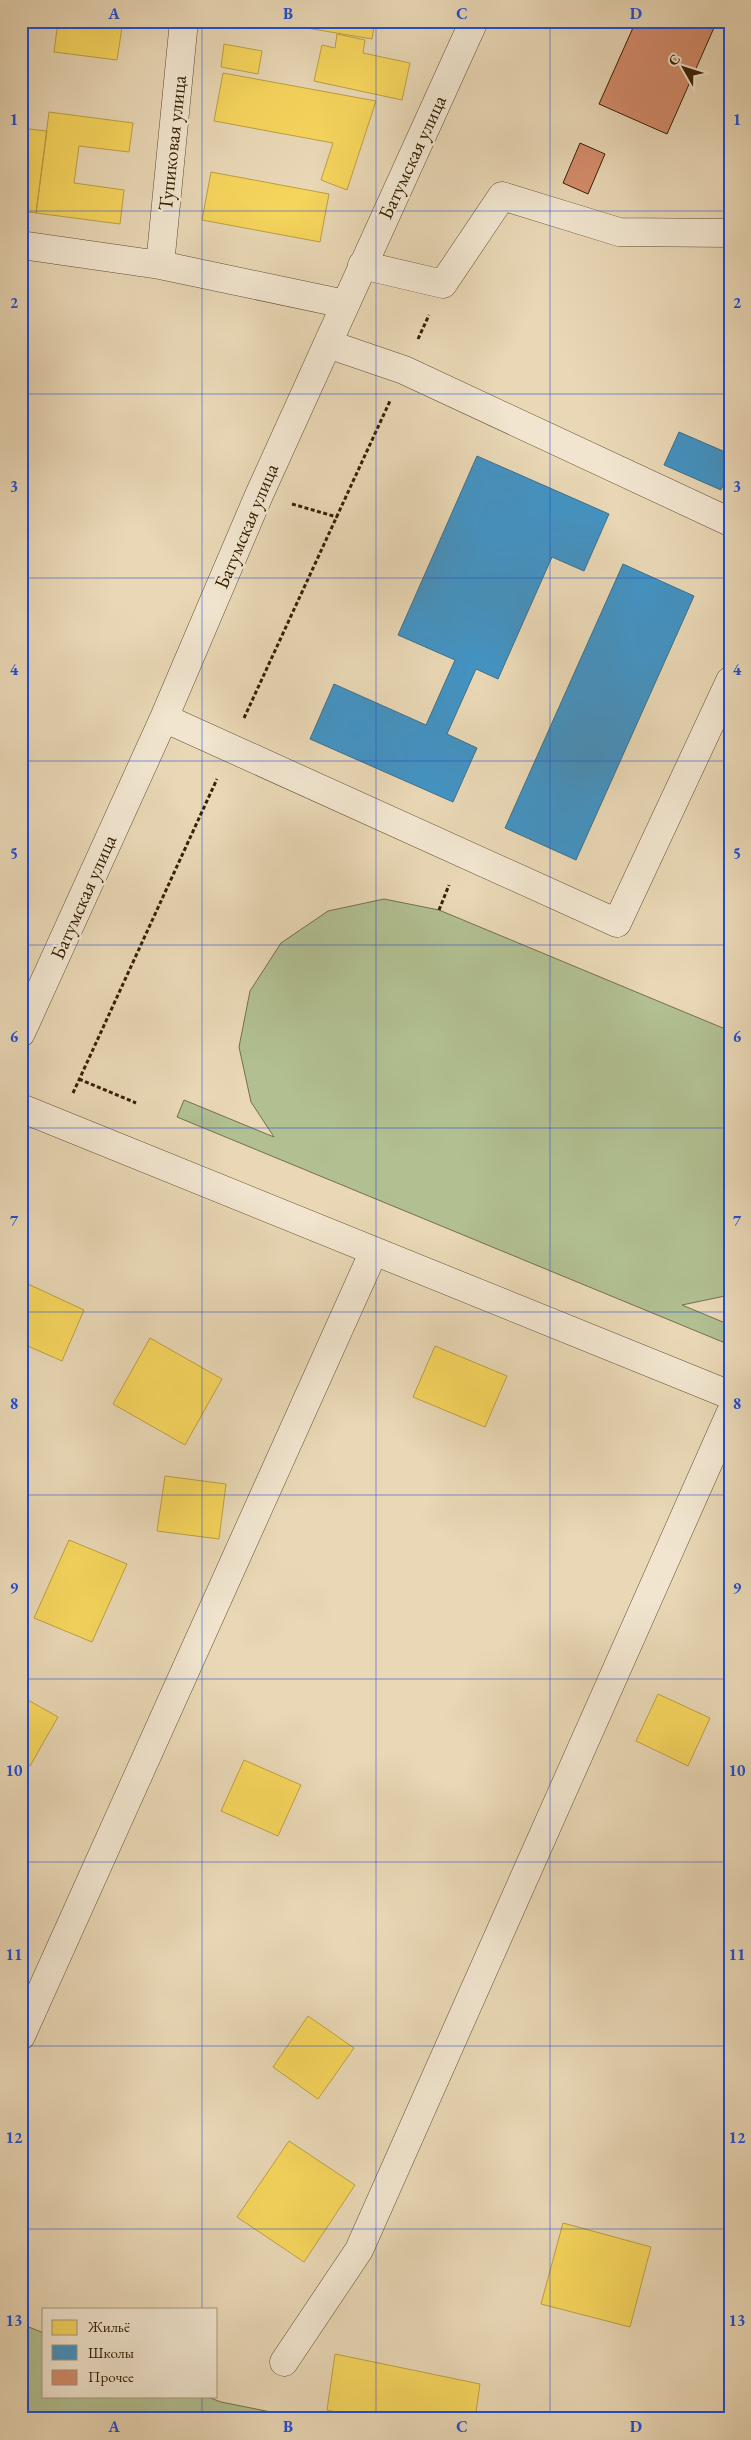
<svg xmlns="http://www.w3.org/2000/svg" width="751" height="2440" font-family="'EB Garamond',serif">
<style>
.green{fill:#b1bf91;stroke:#74704a}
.homes{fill:#f6d55c;stroke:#bc9f41}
.schools{fill:#4393c3;stroke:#3f7089}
.building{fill:#d48c6b;stroke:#362003}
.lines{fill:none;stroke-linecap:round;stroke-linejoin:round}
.minor-casing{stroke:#634e30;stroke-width:29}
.path{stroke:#362003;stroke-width:3;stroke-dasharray:4 2.5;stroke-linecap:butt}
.minor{stroke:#f1e5cf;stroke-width:28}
.grid{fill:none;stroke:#1d4ed8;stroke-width:1;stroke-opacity:0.55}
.labels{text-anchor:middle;stroke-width:5;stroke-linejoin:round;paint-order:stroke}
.street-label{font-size:20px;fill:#362003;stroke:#f1e5cf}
.neatline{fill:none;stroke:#1d4ed8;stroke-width:2}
.grid-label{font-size:16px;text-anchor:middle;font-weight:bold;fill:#1d4ed8}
</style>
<rect width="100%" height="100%" fill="#e9d7b5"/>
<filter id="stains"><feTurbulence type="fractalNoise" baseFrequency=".004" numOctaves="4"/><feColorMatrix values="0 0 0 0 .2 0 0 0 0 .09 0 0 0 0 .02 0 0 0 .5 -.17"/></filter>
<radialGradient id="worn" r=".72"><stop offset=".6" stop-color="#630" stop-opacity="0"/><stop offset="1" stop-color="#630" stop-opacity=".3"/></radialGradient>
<!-- green -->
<path class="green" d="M384 899 439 910 730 1031V1292L725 1296 682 1305 730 1325V1345L177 1117 184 1100 274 1137 251 1102 239 1047 250 991 281 943 328 911Z
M21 2324 44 2333V2396H205L221 2402 306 2419H21Z"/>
<!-- homes -->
<path class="homes" d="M58 21H123L117 60 54 52Z
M265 21H375L372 39Z
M337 34 365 40 363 53 410 63 402 100 314 81 322 45 335 48Z
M224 44 262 51 258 74 221 67Z
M223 73 376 101 347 190 321 180 333 143 214 121Z
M49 112 133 123 129 152 79 146 74 183 124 190 120 224 36 213Z
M21 128 47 131 36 213 21 211Z
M211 172 329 194 320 242 202 220Z
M28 1284 84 1310 62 1361 21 1343V1300Z
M150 1338 222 1379 185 1445 113 1404Z
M435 1346 507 1376 485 1427 413 1397Z
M165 1476 226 1484 219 1539 157 1531Z
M69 1540 127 1564 92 1642 34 1618Z
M658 1694 710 1718 688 1766 636 1741Z
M21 1696 58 1717 30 1766 21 1761Z
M244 1760 301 1785 278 1836 221 1811Z
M308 2016 354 2048 318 2099 273 2067Z
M289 2141 355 2185 304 2262 237 2217Z
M563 2223 651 2247 630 2327 541 2304Z
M335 2354 480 2384 475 2419H371L327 2410Z"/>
<!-- schools -->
<path class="schools" d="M679 432 730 454V470L721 490 664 465Z
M477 456 609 514 584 571 552 557 498 679 476 669 447 734 477 748 453 802 310 739 334 684 426 725 455 660 398 635Z
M623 564 694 596 576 860 505 828Z"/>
<!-- building -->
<path class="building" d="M636 21H717L667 134 599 104Z
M580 143 605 154 588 194 563 183Z"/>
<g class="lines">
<defs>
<path id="minor" d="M21 245 160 265 345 304
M160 265 184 21
M362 265 443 284 502 196 619 232 730 233
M328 344 404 370 730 522
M164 718 617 923 730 681
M21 1033 164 718 259 495 474 21
M21 1108 730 1395
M21 2036 374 1251
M284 2362 359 2250 730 1414"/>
</defs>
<!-- minor casing -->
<use href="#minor" class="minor-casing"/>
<!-- path -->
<path class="path" d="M418 339 429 315
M292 504 337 517
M244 718 390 401
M439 910 449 885
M79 1079 136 1103
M73 1093 217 779"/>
<!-- minor -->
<use href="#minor" class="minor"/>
</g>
<!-- grid -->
<path class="grid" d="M202 21V2309M376 21V2419M550 21V2419M21 211H730M21 394H730M21 578H730M21 761H730M21 945H730M21 1128H730M21 1312H730M21 1495H730M21 1679H730M21 1862H730M21 2046H730M21 2229H730M202 2396V2419"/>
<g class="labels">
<!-- street labels -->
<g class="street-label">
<text transform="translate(172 143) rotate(-84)" y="7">Тупиковая улица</text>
<text transform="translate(412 157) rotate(-65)" y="7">Батумская улица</text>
<text transform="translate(246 526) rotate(-67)" y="7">Батумская улица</text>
<text transform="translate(83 897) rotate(-66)" y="7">Батумская улица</text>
</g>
</g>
<!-- margin -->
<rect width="751" height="2440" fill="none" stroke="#e9d7b5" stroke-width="55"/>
<!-- legend -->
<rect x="42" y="2308" width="175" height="90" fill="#f1e5cf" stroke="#a6967d"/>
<rect x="52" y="2320" width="25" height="15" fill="#f6d55c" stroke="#a6967d"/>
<text x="88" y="2332" font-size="15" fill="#362003">Жильё</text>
<rect x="52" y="2345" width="25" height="15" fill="#4393c3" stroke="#a6967d"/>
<text x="88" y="2358" font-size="15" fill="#362003">Школы</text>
<rect x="52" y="2370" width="25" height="15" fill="#d48c6b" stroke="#a6967d"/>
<text x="88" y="2382" font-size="15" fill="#362003">Прочее</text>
<!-- north arrow -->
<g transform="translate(684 68) rotate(309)" stroke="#f1e5cf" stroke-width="4" paint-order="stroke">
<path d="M0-4L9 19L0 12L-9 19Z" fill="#362003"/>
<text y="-8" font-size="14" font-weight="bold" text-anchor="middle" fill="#362003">С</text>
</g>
<rect x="28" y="28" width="696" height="2384" class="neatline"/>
<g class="grid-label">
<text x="114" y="19">A</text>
<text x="288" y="19">B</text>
<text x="462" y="19">C</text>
<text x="636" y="19">D</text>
<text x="14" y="125">1</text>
<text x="737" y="125">1</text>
<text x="14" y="308">2</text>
<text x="737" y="308">2</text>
<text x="14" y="492">3</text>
<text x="737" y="492">3</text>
<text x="14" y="675">4</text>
<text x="737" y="675">4</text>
<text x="14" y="859">5</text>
<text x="737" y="859">5</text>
<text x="14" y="1042">6</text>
<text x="737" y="1042">6</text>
<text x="14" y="1226">7</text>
<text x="737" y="1226">7</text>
<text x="14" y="1409">8</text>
<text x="737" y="1409">8</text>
<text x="14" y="1593">9</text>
<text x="737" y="1593">9</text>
<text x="14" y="1776">10</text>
<text x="737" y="1776">10</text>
<text x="14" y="1960">11</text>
<text x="737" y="1960">11</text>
<text x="14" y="2143">12</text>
<text x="737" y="2143">12</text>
<text x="14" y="2326">13</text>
<text x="737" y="2326">13</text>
<text x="114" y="2432">A</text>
<text x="288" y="2432">B</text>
<text x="462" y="2432">C</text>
<text x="636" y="2432">D</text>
</g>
<rect width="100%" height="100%" filter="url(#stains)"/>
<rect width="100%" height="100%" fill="url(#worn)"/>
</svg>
